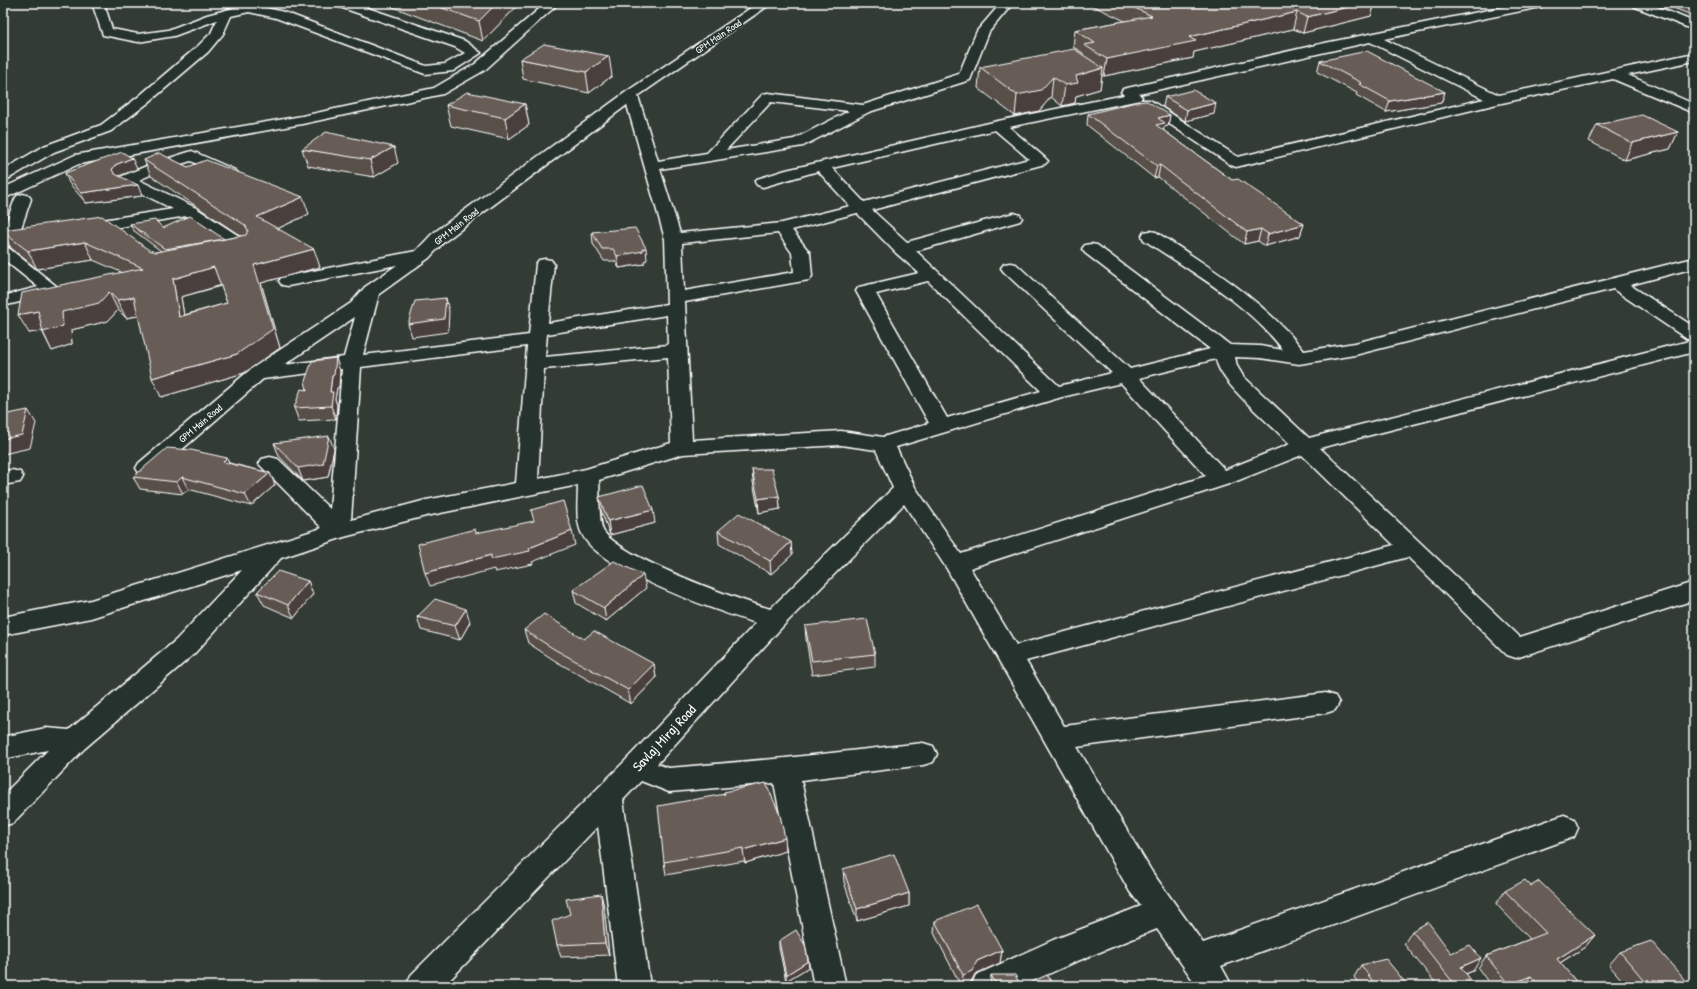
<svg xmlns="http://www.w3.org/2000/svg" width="1697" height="989" font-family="'Patrick Hand',sans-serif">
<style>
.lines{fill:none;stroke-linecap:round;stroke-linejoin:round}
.minor-casing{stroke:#fff;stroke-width:3}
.minor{fill:#26332d;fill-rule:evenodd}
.wall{fill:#594f4a;stroke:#fff;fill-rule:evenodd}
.shaded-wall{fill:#49403c;stroke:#fff}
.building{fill:#685c56;stroke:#fff;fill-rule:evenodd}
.labels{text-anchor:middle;stroke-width:3;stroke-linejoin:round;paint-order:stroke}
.far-street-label{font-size:10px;fill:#fff;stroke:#26332d}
.near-street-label{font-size:14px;fill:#fff;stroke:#26332d}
</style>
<rect width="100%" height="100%" fill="#333b35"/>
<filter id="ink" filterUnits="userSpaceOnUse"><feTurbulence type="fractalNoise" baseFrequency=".025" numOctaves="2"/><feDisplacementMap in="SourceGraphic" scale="8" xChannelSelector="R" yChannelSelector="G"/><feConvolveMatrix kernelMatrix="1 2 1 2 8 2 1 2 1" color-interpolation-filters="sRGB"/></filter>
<g filter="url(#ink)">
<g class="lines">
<defs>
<path id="minor" d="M92 3H104L112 29 138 34 168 30 207 15 249 4 284 12 426 66 445 64 465 53 455 47 337 6 335 3H353L465 41 481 53 453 71 425 74 276 18 249 12 231 16 223 34 208 52 148 103 111 131 54 152 8 179 3 181V170L44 146 101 125 138 97 198 46 211 33 217 20 174 36 138 42 103 35Z
M546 3H559L485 70 443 94 302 124 79 164 3 199V188L75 155 302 116 434 88 475 64Z
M758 3H772L638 96 658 161 707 153 763 94 768 93 863 105 959 74 977 31 1001 3H1013L989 32 970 80 869 112 803 146 660 169 680 233 782 223 850 206 818 171 763 187 757 185 755 182 757 179 786 170 998 121 1124 95 1121 92 1123 89 1325 43 1523 3H1547L1541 7 1384 39 1499 95 1694 53V61L1628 75 1694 104V113L1613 79 1497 104 1236 167 1231 165 1138 103 1140 100H1150L1238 157 1484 99 1370 42 1139 94 1142 97 1140 100 1135 101 1009 127 1045 158 1048 161 1045 164 872 210 907 242 1014 213 1020 215 1022 218 1020 221 916 251 1059 386 1112 373 1004 272 1001 268 1004 264 1010 263 1016 264 1130 369 1210 349 1085 253 1082 249 1085 245 1091 244 1097 245 1230 345 1260 346 1283 350C1247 303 1192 272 1144 240L1142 236 1144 232 1150 231 1156 232C1209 267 1264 300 1304 351L1355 343 1694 258V268L1630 285 1694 327V352L1320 448 1520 637 1694 582V600L1516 658 1507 655 1408 557 1026 661 1064 726 1326 693 1335 696 1339 703 1335 710 1326 713 1077 747 1152 872 1203 943 1564 815 1574 819 1578 828 1574 837 1221 966 1232 986H1197L1157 929 1075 962 1022 986H971L976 975 1053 940 1141 906 1130 892 947 569 904 504 783 626 657 764 669 768 785 758 923 743 933 746 937 754 933 762 923 765 801 780 846 986H814L774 783 669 792 641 781 623 800 650 986H618L598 826 444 986H406L411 975 626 760 756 623C717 611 598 570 582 534 575 520 578 500 578 485L426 516 344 537 281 558 194 654 84 749 13 823 3 826V795L48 750 3 759V737L46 728 69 730 176 640 242 570 91 618 3 635V617L91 600 322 528 259 464 262 459 270 457 278 459 330 509 342 369 263 379 155 473 147 475 139 473 136 468 139 463 251 369 351 303 365 287 397 265 288 286 282 285 279 281 282 277 416 251 432 234 626 92ZM771 102 849 111 794 139 726 150ZM627 105 665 239 667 304 548 323 554 264 551 260 545 259 539 260 536 264 529 335 363 355 379 294 429 258 444 242ZM995 130 1029 159 864 202 832 168ZM857 213 896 253 919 273 859 287 856 291 929 423 883 437 841 431 692 440 685 302 809 280 812 276 810 253 792 230ZM778 233 792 253 794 272 684 291 682 243ZM928 281 1041 391 947 418 876 294ZM1613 289 1687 339 1693 340 1309 438 1243 376 1237 366 1235 357 1260 358 1299 364 1355 355ZM667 315 668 345 545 357 547 334ZM355 317 344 357 284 365ZM527 346 516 483 426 500 351 520 361 367ZM668 357 671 443 586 469 538 479 544 369ZM1216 359C1219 383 1272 425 1290 444L1225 470 1139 378ZM1121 383 1206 476 961 554 915 487 896 447 1062 397ZM841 445 876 450 893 488 770 609C734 598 624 559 604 532 598 523 600 492 599 480L683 454ZM1302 455 1394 545 1016 645 970 568 1229 484Z
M1631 3H1648L1694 22V30L1633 6Z
M192 151 235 170 238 173 235 176H225L191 161 164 169 139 180 196 208 251 244 253 248 251 252 233 256 227 255 224 251 227 247 231 246 187 216 83 233 77 232 75 228 77 224 83 223 173 209 120 183 118 180 120 177 154 163Z
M23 194 29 196 31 199 19 234 37 231 43 232 45 236 43 240 6 246 60 289 57 293 3 306V296L38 287 3 259V231L15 199 17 196Z
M12 470 20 472 23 477 20 482 3 485V471Z"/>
</defs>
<!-- minor casing -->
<use href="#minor" class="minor-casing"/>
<!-- minor -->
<use href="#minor" class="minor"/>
</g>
<!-- wall -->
<path class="wall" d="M389 3H520L483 41 390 6Z
M1087 3H1276L1278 4 1283 3H1375L1371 16 1303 33 1293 29 1194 52 1193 58 1104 76 1102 75 1100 89 1076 96 1075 103 1062 106 1051 97 1039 111 1015 116 978 88 980 67 1083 55V53L1073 47 1075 30 1125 21Z
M1661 3H1694V16Z
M520 59 612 76 589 93 523 79Z
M1320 61 1445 92 1441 103 1386 112 1356 95 1357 93 1317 72Z
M1165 97 1214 114 1185 121 1163 107Z
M525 104 529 125 509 139 451 126 446 105Z
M1088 114 1170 115 1168 126 1164 127 1163 130 1232 180 1304 224 1300 236 1265 246 1258 241 1244 244 1158 177 1154 178 1087 125Z
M1597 125 1678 132 1670 149 1625 160 1589 141Z
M302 149 398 163 374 177 308 166Z
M144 160 188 167 309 214 277 229 320 267 261 283 280 348 244 373 161 397 138 316 126 318 118 310 108 321 71 330 72 344 52 351 42 331 29 333 121 272 93 260 37 269 11 248 3 233V230L156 252 161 251 133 230 130 224 163 228 224 239 241 236 151 176ZM221 286 227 303 184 315 181 297Z
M137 169 119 176 142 196 86 203 69 183 65 173Z
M592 232 647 260 644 261V264L619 268 615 261H604L593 244Z
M340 371 339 387 337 388 335 399 337 405 336 419 299 421 294 408 307 390Z
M274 443 334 449 328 477 303 481 279 456Z
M227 458 229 463 270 473 275 485 251 506 188 489 183 494 140 489 133 477Z
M752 469 779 496 780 509 759 513 753 482Z
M599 497 655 523 610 535 601 510Z
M718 531 791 542 792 555 771 574 719 544Z
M308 581 313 594 294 618 264 605 257 592Z
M646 588 606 621 576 603 573 590Z
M417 617 470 622 460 640 421 630Z
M805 626 875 654V667L812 675 806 639Z
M524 630 584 639 654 664 656 678 631 704 557 662 528 643Z
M724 792 786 851 745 863 744 861 666 875 664 862 724 794Z
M843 869 909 893V906L857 921 844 882Z
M1531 886 1595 935 1585 947 1560 963 1580 986H1491L1478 968 1486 956 1530 939 1496 904 1505 891Z
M601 894 604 907 609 955 561 957 557 945Z
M935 921 1002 950 1000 963 975 974 970 984 965 986H961L934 933Z
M1412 931 1451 953 1473 971 1466 974 1473 983 1471 986H1438L1404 944Z
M779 941 809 967 786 981 779 948Z
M1620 952 1690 986H1627L1609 965Z
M1361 965 1408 986H1360L1354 977Z
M991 975 997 986H990Z"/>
<!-- shaded-wall -->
<path class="shaded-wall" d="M497 3H520L483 41 479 21Z
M1364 3H1375L1371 16 1303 33 1307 17Z
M1297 12 1293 29 1194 52 1193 58 1104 76 1107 59 1189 37Z
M609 56 612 76 589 93 586 72Z
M1103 68 1100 89 1076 96 1075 103 1062 106 1065 85 1076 76Z
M1053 77 1051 97 1039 111 1015 116 1017 95Z
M1445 92 1441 103 1386 112 1390 101Z
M1216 103 1214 114 1185 121 1187 110Z
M525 104 529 125 509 139 505 118Z
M1170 115 1168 126 1164 127 1163 134 1154 136 1158 118Z
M1678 132 1670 149 1625 160 1632 143Z
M394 147 398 163 374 177 370 160Z
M132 158 137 169 119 176 117 181 112 170 115 165Z
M1160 165 1158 177 1154 178 1157 166Z
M138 185 142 196 86 203 81 193Z
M303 197 309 214 264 235 257 217Z
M1304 224 1300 236 1265 246 1268 234Z
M1261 229 1258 241 1244 244 1247 232Z
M85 242 93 260 37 269 28 251Z
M646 248 647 260 644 261V264L619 268 617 256Z
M314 249 320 267 261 283 280 348 244 373 161 397 152 378 237 354 254 265Z
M214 267 222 285 181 297 187 335 179 317 173 279Z
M109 292 118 310 108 321 71 330 72 344 52 351 43 332 62 312Z
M134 297 142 315 126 318 117 300Z
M446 298 449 311 448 332 412 337 408 324Z
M38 311 48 330 29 333 18 315Z
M336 358 340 371 339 387 337 388 335 399 337 405 336 419 331 406 330 392 332 376Z
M28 410 36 423 30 448 3 454V439Z
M329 436 334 449 328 477 303 481 298 468Z
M227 458 232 470 223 462Z
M270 473 275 485 251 506 245 494Z
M182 477 188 489 183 494 177 482Z
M779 496 780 509 759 513 758 499Z
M653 510 655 523 610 535 608 521Z
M572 531 575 545 532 562 533 564 495 572 494 569 430 586 425 573 491 555 529 548Z
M791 542 792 555 771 574 770 561Z
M643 575 646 588 606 621 604 608Z
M308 581 313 594 294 618 288 605Z
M466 609 470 622 460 640 455 626Z
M654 664 656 678 631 704 628 690Z
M785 838 786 851 745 863 743 850Z
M909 893V906L857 921V909Z
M601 894 604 907 609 955 605 943Z
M1595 935 1585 947 1547 971 1557 959Z
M1002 950 1000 963 975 974 970 984 965 986H962L963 975 977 961Z
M1481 958 1473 971 1452 979 1461 967Z
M808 961 809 967 786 981V975Z
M1531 976 1523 986H1508L1509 985Z"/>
<!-- building -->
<path class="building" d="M428 3H497L479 21Z
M1124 3H1276L1278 4 1283 3H1364L1307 17 1297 12 1189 37 1196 41 1107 59 1084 45 1095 43 1075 30 1152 16Z
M544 44 609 56 586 72 520 59Z
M1074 49 1103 68 1076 76 1078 83 1065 85 1053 77 1041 90 1017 95 980 67Z
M1367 51 1445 92 1390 101 1359 84 1362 83 1320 61Z
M1193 90 1216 103 1187 110 1165 97Z
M467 92 525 104 505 118 446 105Z
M1147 101 1170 115 1158 118 1165 123 1156 125 1232 180 1238 179 1304 224 1268 234 1261 229 1247 232 1160 165 1157 166 1088 114 1136 102Z
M1642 115 1678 132 1632 143 1597 125Z
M326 132 394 147 370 160 302 149Z
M122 152 132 158 115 165 112 170 115 174 138 185 81 193 65 173Z
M159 153 188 167 206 160 303 197 257 217 314 249 254 265 273 329 237 354 152 378 134 297 117 300 109 292 99 303 62 312 63 326 43 332 38 311 18 315 22 293 143 268 85 242 28 251 3 232V230L102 216 149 250 156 252 246 235 248 230 245 225 144 160ZM214 267 227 303 179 317 173 279Z
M190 216 224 239 165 249 130 224 155 220 163 228Z
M635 228 646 248 642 249 643 251 617 256 613 249H602L592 232Z
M446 298 444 319 408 324 415 301Z
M336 358 334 375 332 376 330 392H333L331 406 294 408 301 389 307 390 305 381 312 361Z
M28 410 22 435 3 439V415Z
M329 436 323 464 298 468 274 443Z
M167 448 191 450 227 458 223 462 270 473 245 494 182 477 177 482 133 477Z
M752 469H772L779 496 758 499Z
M643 485 653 510 608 521 599 497Z
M563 501 572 531 529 548 530 551 491 559V555L425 573 418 544 475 529 476 533 534 521 531 510Z
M739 513 791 542 770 561 718 531Z
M614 561 643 575 604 608 573 590Z
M278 571 308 581 288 605 257 592Z
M435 599 466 609 455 626 417 617Z
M544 614 584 639 594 631 654 664 628 690 554 649 524 630Z
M867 619 875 654 812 661 805 626Z
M766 783 780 815 785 838 743 850V848L664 862 658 806 725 794 724 792Z
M894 854 909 893 857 909 843 869Z
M1525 880 1531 886 1539 881 1595 935 1557 959 1580 986H1540L1531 976 1509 985 1486 956 1546 933 1505 891Z
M601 894 605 943 557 945 552 921 570 914 566 899Z
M977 904 1002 950 977 961 972 971 963 975 935 921Z
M1428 922 1451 953 1470 945 1481 958 1461 967 1473 983 1469 986H1456L1412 931Z
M796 930 805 945 808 961 786 975 779 941Z
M1651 941 1690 986H1649L1620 952Z
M1386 959 1408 986H1376L1361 965Z
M991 975H1015L1021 986H997Z
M1047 975 1054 986H1023Z"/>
</g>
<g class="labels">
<!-- far-street labels -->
<g class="far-street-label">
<text transform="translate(718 36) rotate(-34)" y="4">GPM Main Road</text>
<text transform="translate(456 226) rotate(-38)" y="4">GPM Main Road</text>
<text transform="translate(200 423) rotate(-40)" y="4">GPM Main Road</text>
</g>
<!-- near-street labels -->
<g class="near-street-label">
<text transform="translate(664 738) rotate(-47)" y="5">Savlaj Miraj Road</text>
</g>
</g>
<!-- margin -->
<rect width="1697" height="989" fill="none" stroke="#26332d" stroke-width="16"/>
<rect x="8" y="8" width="1681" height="973" fill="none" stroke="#fff" stroke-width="1.5" filter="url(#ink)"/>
</svg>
